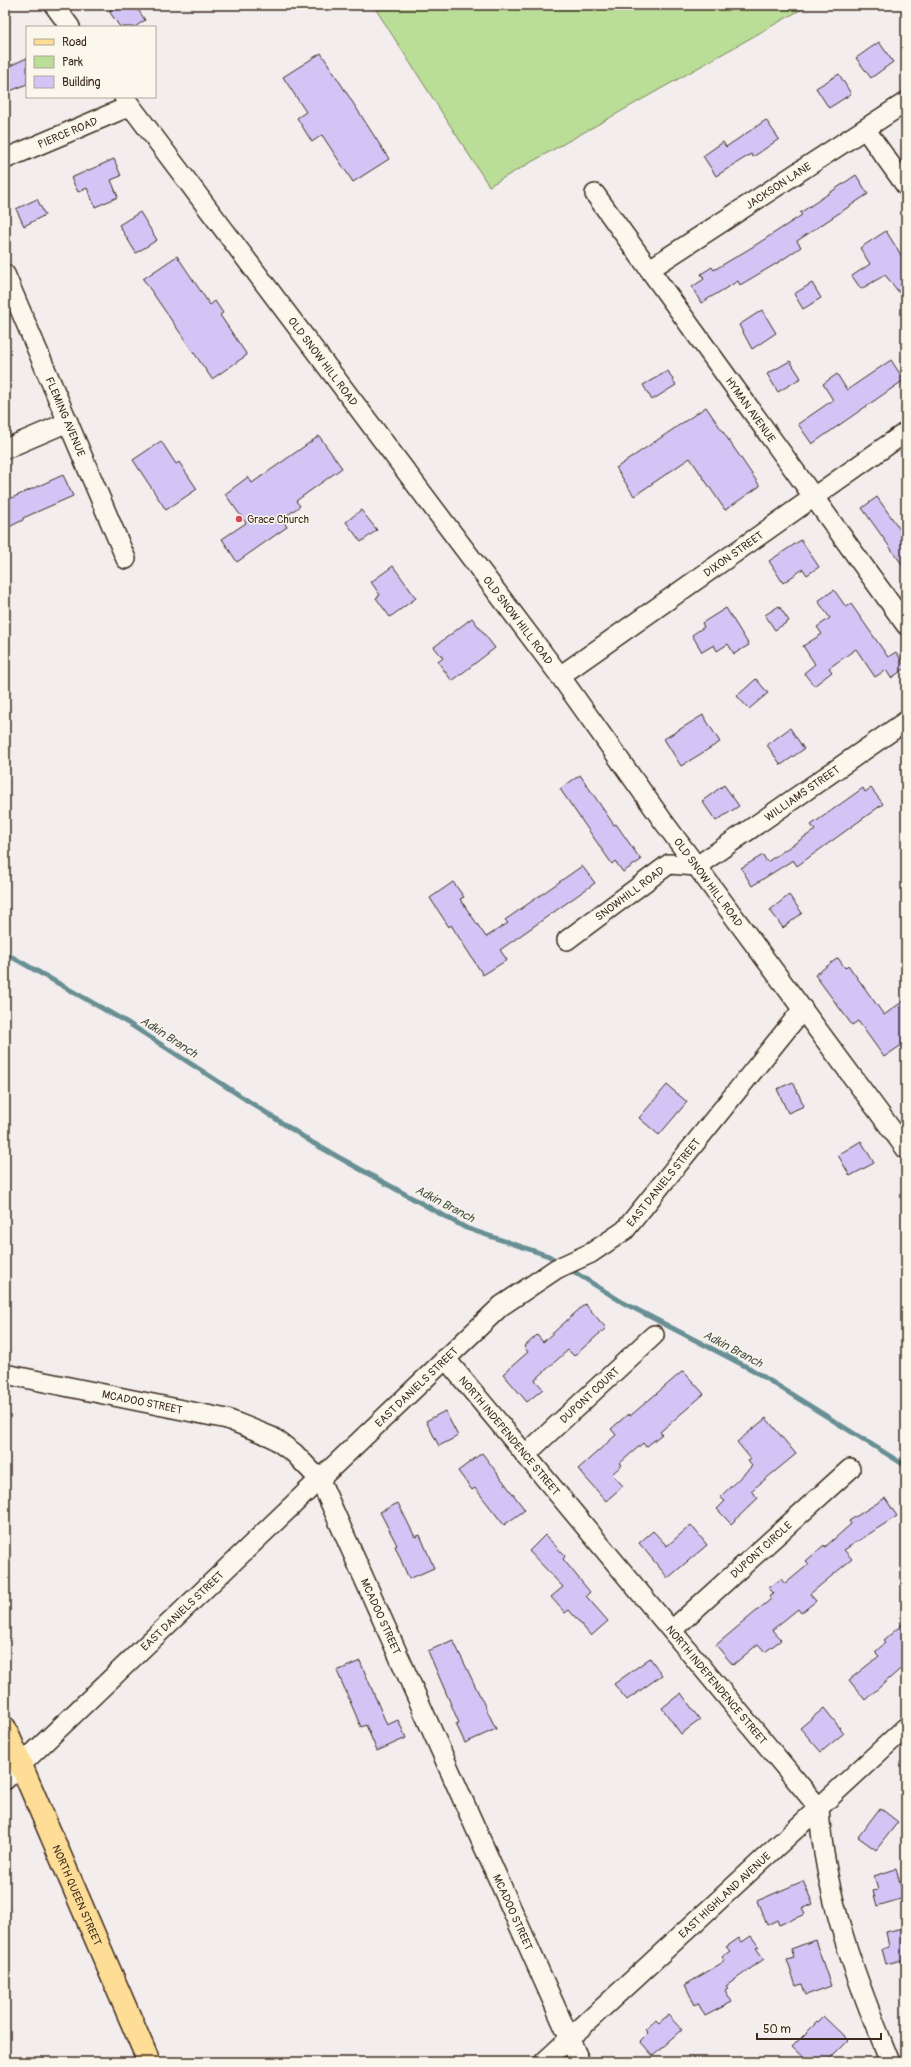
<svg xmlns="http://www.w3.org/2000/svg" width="911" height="2067" font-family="Pangolin,sans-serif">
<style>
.green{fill:#badd98;stroke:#7a845b}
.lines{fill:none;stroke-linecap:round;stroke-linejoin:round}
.stream{stroke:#678f93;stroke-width:5}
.building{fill:#d3c4f6;stroke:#3b2a1e}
.minor-casing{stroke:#3b2a1e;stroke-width:22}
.major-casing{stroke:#3b2a1e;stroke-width:25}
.minor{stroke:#fbf7ec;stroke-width:19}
.major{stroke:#fedd96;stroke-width:22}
.poi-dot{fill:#d1495b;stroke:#fbf7ec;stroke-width:1.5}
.labels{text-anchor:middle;stroke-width:3;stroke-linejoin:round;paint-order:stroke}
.street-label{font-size:11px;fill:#3b2a1e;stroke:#fbf7ec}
.poi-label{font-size:11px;fill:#3b2a1e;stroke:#fbf7ec;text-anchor:start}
.water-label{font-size:12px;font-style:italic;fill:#4d544f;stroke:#fbf7ec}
</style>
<rect width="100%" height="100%" fill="#f3edee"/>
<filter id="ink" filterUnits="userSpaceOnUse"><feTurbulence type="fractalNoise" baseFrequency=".025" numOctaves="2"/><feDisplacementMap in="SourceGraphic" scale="8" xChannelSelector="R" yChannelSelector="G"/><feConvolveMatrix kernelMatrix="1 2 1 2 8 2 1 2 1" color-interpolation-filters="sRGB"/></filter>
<g filter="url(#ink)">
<!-- green -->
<path class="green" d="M373 5H809L489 186Z"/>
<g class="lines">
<!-- stream -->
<path class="stream" d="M5 953 128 1023 313 1143 466 1228 549 1256 559 1263
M568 1268 622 1302 751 1369 906 1466"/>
</g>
<!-- building -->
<path class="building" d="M118 5H135L145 20 135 27H120L109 11Z
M879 42 893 62 871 78 856 58Z
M321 53 389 159 353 182 322 135 312 142 297 118 306 112 283 77Z
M27 58V84L8 92 5 85V68Z
M839 74 851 94 829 108 816 88Z
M766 120 779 139 753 157 751 154 716 176 703 156 723 142 726 147Z
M114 159 121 176 111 180 118 197 95 207 87 188 78 192 71 178Z
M856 175 868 194 797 241 801 247 779 262 740 285 738 281 701 303 692 287 704 279 701 274 712 267 714 270 754 246 802 215 800 213Z
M37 199 45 215 24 226 16 209Z
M140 212 157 240 136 253 119 225Z
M886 231 906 263V301L885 275 861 289 852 276 870 264 860 248Z
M177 256 210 305 215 301 223 313 220 315 247 355 212 379 143 279Z
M812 283 821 298 803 309 794 294Z
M762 310 776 333 752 349 739 325Z
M891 360 904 380 812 444 798 424 833 400 823 384 837 374 847 390Z
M790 361 801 378 778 392 767 374Z
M668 371 676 385 652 400 643 385Z
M706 407 760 486 725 510 690 458 634 496 616 468Z
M319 436 342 468 296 501 300 506 282 519 287 527 237 562 222 539 246 523 225 494 248 477 252 483Z
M161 441 176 464 179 462 197 489 166 510 133 460Z
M63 475 73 496 23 518V520L5 529V501Z
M877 497 906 538V570L862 508Z
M361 510 377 530 361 542 346 522Z
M801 540 819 567 807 575 803 569 783 583 769 561Z
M393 566 416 598 390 617 376 598 380 595 371 582Z
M834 590 846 607 851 604 888 657 896 652 906 668 891 678 886 670 875 677 856 649 829 668 832 672 814 686 804 673 815 664 803 646 822 634 817 627 830 618 818 601Z
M779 606 789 621 775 630 765 615Z
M726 608 749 645 734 654 728 644 717 651 714 645 702 652 692 635 704 627 702 623Z
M472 618 495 648 452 681 438 662 443 658 434 647Z
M756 679 768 693 749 709 737 696Z
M703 715 720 742 681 766 664 739Z
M790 728 804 749 781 765 767 745Z
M580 775 614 825 616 824 641 860 623 872 615 861 612 864 560 789Z
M724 785 739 806 716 821 702 801Z
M863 788 865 792 871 788 883 804 797 866 793 860 752 886 741 868 763 855 767 862 815 830 811 825Z
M582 866 595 883 500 950 507 960 483 975 451 925 449 927 430 898 453 882 464 897 460 899 486 937 508 923 505 920Z
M789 895 802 913 783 928 770 910Z
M838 958 845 968 848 965 884 1015 906 999V1042L884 1057 858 1021 852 1025 815 975Z
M793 1082 804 1106 788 1113 777 1089Z
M667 1085 687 1102 659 1135 639 1118Z
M861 1141 874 1163 850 1176 838 1155Z
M585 1304 606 1328 574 1356 568 1350 535 1380 543 1389 527 1402 503 1374 528 1352 524 1347 537 1335 543 1342Z
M683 1371 704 1394 660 1432 662 1434 646 1447 643 1443 620 1463 622 1465 612 1474 623 1486 606 1501 578 1469 616 1435 611 1429 628 1414 630 1416Z
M445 1411 458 1436 439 1446 426 1421Z
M766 1418 796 1454 751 1491 758 1498 731 1524 717 1509 725 1501 720 1497 752 1466 748 1461 751 1459 737 1442Z
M482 1453 525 1510 504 1525 475 1488 472 1490 458 1471Z
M885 1498 897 1516 844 1550 852 1559 810 1594 816 1601 801 1613 798 1609 772 1630 781 1640 765 1652 758 1644 733 1665 716 1645 771 1599 769 1597 774 1594 769 1588 781 1579 785 1584 809 1564 806 1561 824 1545 825 1547 851 1524 849 1521Z
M398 1503 415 1537 420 1535 434 1568 409 1579 395 1546 397 1545 380 1512Z
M691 1525 707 1545 668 1578 639 1543 653 1531 667 1546Z
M545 1535 565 1556 563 1559 590 1592 586 1596 608 1621 591 1636 569 1610 565 1613 551 1597 563 1587 529 1551Z
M906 1621V1664L865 1700 849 1680 879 1656 875 1652 885 1643 883 1641Z
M453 1640 496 1729 465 1743 456 1724 459 1723 428 1651Z
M650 1658 662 1675 627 1700 614 1684Z
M360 1661 387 1725 398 1720 406 1738 377 1751 366 1725 361 1727 337 1671Z
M681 1693 700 1720 681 1734 662 1708Z
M824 1708 844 1733 821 1752 800 1728Z
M880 1808 898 1822 876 1850 858 1837Z
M896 1869 904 1898 877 1906 873 1891 878 1890 874 1876Z
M803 1881 813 1904 802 1909 805 1914 779 1925 777 1920 767 1925 757 1901Z
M906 1927V1959L886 1964 882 1949 889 1947 886 1932Z
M751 1936 759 1947 756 1948 764 1959 726 1986 728 1988 725 1990 732 2002 705 2016 698 2003 695 2005 685 1985 725 1961 722 1957 730 1951 726 1947 739 1938 742 1942Z
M815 1940 831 1986 806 1995 802 1984 796 1986 787 1960 794 1958 791 1949Z
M668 2015 682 2030 653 2056 640 2041 648 2033 645 2030 656 2020 659 2023Z
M823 2016 848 2040 826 2062H808L792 2047Z"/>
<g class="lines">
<defs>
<g id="minor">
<path d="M54 5 70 27"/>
<path id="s1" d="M124 97 560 676 663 821 906 1149"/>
<path d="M865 129 906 186"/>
<path id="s2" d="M5 159 130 106"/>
<path id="s3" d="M595 194 906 625"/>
<path id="s4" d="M650 269 906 102"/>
<path id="s5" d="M5 274 126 559"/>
<path d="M5 449 68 422"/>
<path id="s6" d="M560 676 906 432"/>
<path id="s7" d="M567 940 669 864 697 866 906 721"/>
<path id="s8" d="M445 1358 819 1808C824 1896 857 1981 890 2062"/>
<path id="s9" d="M5 1374 227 1419 272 1437 294 1453 320 1480 580 2062"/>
<path id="s10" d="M525 1455 654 1335"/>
<path id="s11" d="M672 1630 850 1469"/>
<path id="s12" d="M5 1780 501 1306 556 1269 591 1253 625 1230 803 1009"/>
<path id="s13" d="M544 2062 906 1727"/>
</g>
<g id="major">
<path id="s14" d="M5 1728 149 2062"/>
</g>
</defs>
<!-- minor casing -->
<use href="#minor" class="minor-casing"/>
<!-- major casing -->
<use href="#major" class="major-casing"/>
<!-- minor -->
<use href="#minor" class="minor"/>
<!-- major -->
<use href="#major" class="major"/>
</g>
</g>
<!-- markers -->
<circle class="poi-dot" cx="239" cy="519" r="4"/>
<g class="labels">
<!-- street labels -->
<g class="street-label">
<text dy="4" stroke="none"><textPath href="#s2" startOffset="68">PIERCE ROAD</textPath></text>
<text dy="4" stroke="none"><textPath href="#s4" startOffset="153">JACKSON LANE</textPath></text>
<text dy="4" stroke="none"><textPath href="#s1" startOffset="331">OLD SNOW HILL ROAD</textPath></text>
<text dy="4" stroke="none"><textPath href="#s3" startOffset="266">HYMAN AVENUE</textPath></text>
<text dy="4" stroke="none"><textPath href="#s5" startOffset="155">FLEMING AVENUE</textPath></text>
<text dy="4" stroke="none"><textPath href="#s6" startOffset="212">DIXON STREET</textPath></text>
<text dy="4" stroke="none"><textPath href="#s1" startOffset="655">OLD SNOW HILL ROAD</textPath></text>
<text dy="4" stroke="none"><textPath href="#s7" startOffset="283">WILLIAMS STREET</textPath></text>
<text dy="4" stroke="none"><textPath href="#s1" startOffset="979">OLD SNOW HILL ROAD</textPath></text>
<text dy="4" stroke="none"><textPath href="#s7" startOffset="78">SNOWHILL ROAD</textPath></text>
<text dy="4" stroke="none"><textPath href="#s12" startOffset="893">EAST DANIELS STREET</textPath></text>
<text dy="4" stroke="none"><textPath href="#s12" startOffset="569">EAST DANIELS STREET</textPath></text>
<text dy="4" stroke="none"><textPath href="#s10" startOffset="88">DUPONT COURT</textPath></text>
<text dy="4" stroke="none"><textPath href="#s9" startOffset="140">MCADOO STREET</textPath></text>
<text dy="4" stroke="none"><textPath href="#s8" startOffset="101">NORTH INDEPENDENCE STREET</textPath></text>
<text dy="4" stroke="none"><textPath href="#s11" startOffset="120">DUPONT CIRCLE</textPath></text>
<text dy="4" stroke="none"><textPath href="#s12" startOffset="245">EAST DANIELS STREET</textPath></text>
<text dy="4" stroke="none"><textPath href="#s9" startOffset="489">MCADOO STREET</textPath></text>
<text dy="4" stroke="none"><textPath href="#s8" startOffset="425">NORTH INDEPENDENCE STREET</textPath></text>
<text dy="4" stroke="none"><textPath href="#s14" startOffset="182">NORTH QUEEN STREET</textPath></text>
<text dy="4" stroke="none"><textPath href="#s13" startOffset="246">EAST HIGHLAND AVENUE</textPath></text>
<text dy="4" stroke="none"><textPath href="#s9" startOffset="813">MCADOO STREET</textPath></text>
</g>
<!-- poi labels -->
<g class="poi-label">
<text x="247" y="523">Grace Church</text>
</g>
<!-- water labels -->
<g class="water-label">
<text transform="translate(169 1037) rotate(33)" y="4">Adkin Branch</text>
<text transform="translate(445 1204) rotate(28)" y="4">Adkin Branch</text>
<text transform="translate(733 1349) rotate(28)" y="4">Adkin Branch</text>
</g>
</g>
<!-- margin -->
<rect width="911" height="2067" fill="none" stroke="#fbf7ec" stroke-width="20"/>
<rect x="10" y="10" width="891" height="2047" fill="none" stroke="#3b2a1e" stroke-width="1.5" filter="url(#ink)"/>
<!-- legend -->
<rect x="26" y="26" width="130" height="72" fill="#fbf7ec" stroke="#aea59a"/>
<rect x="34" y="39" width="20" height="6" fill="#fedd96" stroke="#aea59a"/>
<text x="62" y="46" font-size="12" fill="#3b2a1e">Road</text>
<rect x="34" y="56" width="20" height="12" fill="#badd98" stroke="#aea59a"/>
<text x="62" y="66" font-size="12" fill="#3b2a1e">Park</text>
<rect x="34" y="76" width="20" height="12" fill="#d3c4f6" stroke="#aea59a"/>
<text x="62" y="86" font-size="12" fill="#3b2a1e">Building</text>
<!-- scale -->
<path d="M757 2033v6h124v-6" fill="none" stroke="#3b2a1e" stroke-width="2"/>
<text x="763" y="2033" font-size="12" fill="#3b2a1e" stroke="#fbf7ec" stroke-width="3" paint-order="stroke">50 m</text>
</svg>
